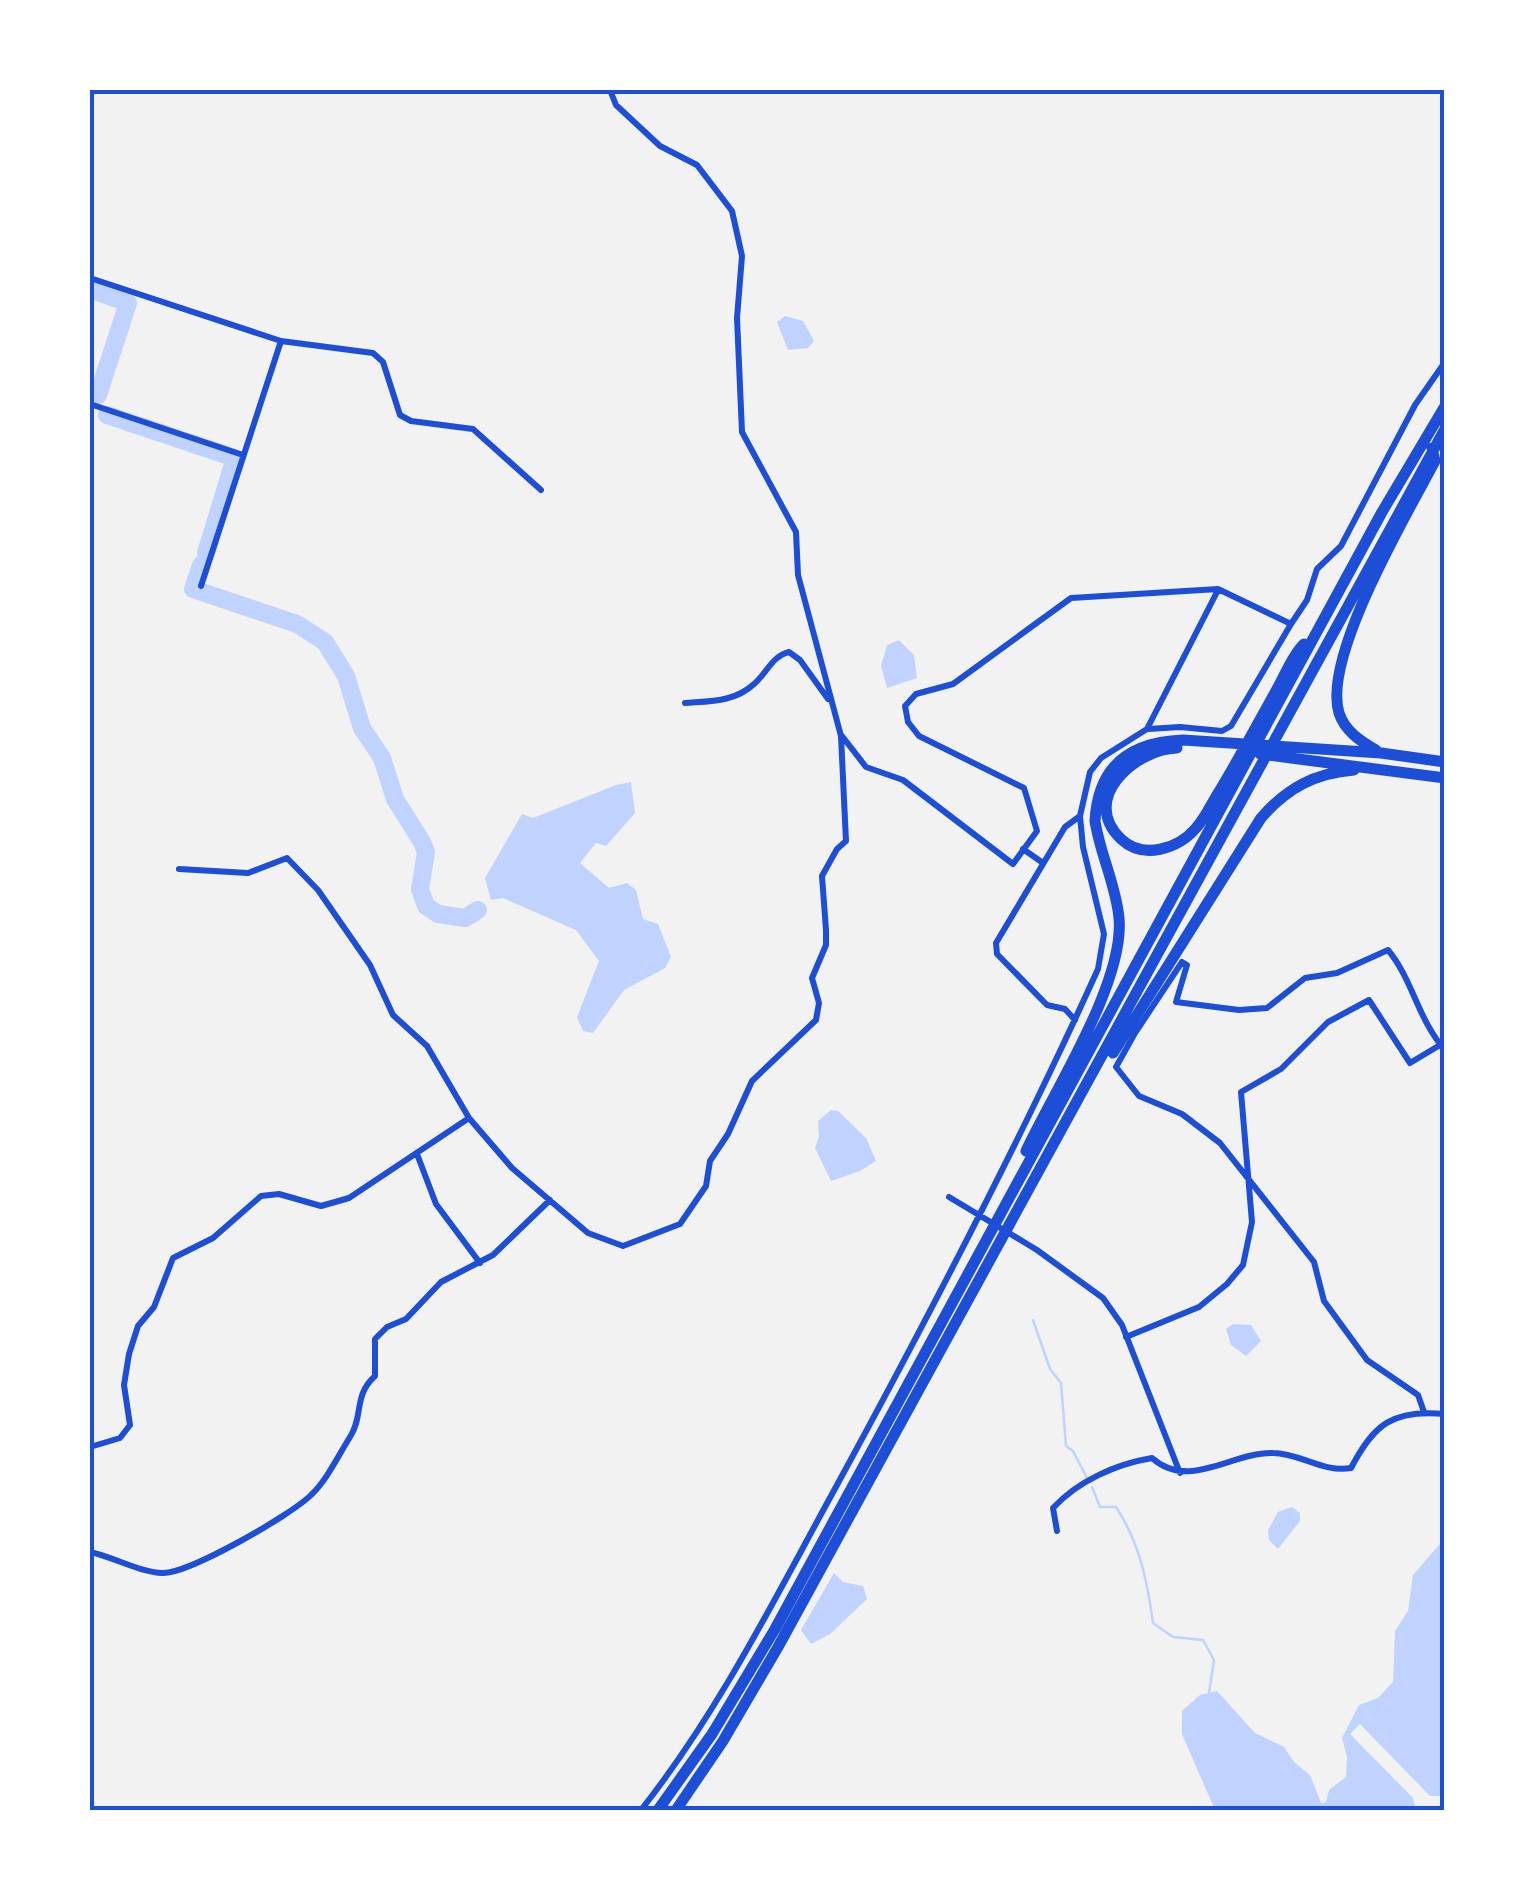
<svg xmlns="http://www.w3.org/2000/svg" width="1535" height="1900" font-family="'DM Sans',sans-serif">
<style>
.water{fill:#bfd3fe}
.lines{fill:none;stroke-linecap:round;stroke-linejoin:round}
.stream{stroke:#bfd3fe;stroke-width:2.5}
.river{stroke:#bfd3fe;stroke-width:18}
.minor{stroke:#1d4ed8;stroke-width:6}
.motorway{stroke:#1d4ed8;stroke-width:11}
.neatline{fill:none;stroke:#1d4ed8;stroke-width:4}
</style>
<rect width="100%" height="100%" fill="#f2f2f2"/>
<!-- water -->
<path class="water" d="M785 316 803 321 814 341 808 348 788 350 777 322Z
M899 640 914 655 917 678 887 688 881 666 887 645Z
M631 782 635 813 606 846 596 843 580 863 609 888 627 883 636 890 643 919 658 924 671 957 665 968 624 990 593 1033 583 1031 577 1017 599 961 576 930 503 898 491 900 485 878 522 814 533 818 616 785Z
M831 1110 838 1111 866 1138 876 1161 860 1171 831 1181 815 1148 819 1136 818 1121Z
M1233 1324 1251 1325 1261 1341 1246 1356 1231 1345 1226 1329Z
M1292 1507 1300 1513V1521L1278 1549 1269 1540 1268 1530 1278 1512Z
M1445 1538V1790L1442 1796H1430L1360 1724 1350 1734 1413 1798 1416 1810H1215L1182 1734V1711L1200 1695 1217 1691 1255 1733 1284 1747 1294 1762 1310 1775 1321 1803 1326 1802 1329 1790 1346 1777 1347 1757 1342 1738 1359 1705 1378 1698 1393 1682 1395 1631 1408 1611 1413 1575Z
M834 1573 843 1582 863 1586 867 1599 830 1634 811 1644 801 1630Z"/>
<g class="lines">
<!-- stream -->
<path class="stream" d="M1033 1320 1050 1369 1061 1383 1066 1446 1073 1451 1087 1478
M1092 1487 1100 1507H1116C1140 1544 1147 1580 1153 1623L1173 1637 1203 1640 1214 1660 1209 1693"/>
<!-- river -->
<path class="river" d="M90 289 128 303 98 395
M107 415 235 458 206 553
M201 565 193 589 297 624 325 642 346 676 362 728 382 758 395 799 422 842 426 852 420 889 426 906 438 914 465 918 478 910"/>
<!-- minor -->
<path class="minor" d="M90 278 281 341 373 353 383 362 400 415 411 421 473 429 541 490
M90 404 243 455
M201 586 281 341
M685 703C710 701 735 702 754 684 767 673 772 656 789 652L800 660 828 699
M1148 729 1180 727 1222 731 1231 726 1291 624
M842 736 866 767 903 780 1013 864 1037 831 1024 788 919 736 908 722 905 706 916 694 953 684 1071 598 1218 589 1291 624 1307 600 1317 569 1341 546 1415 405 1445 362
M1023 849 1043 863
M179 869 248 873 287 858 318 890 370 965 393 1015 427 1046 469 1118 512 1168 588 1233 623 1246 680 1224 706 1186 710 1161 728 1134 752 1081 816 1020 819 1003 812 978 826 945V930L822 876 837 849 846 841 841 736 798 575 796 532 742 432 737 318 742 256 732 211 697 165 660 146 616 105 610 90
M1075 1020 1065 1009 1047 1005 997 954 996 943 1065 827 1080 816 1090 772 1101 758 1147 729 1218 590
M417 1154 436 1204 480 1263
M949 1197 1037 1250 1103 1298 1122 1325 1180 1473
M1126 1337 1199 1307 1227 1284 1243 1265 1252 1222 1241 1092 1281 1069 1328 1022 1369 1000 1410 1063 1440 1045
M1424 1412 1418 1395 1367 1360 1324 1301 1314 1262 1220 1143 1182 1114 1139 1096 1116 1067 1135 1033 1182 962 1187 965 1176 1002 1239 1010 1267 1008 1305 978 1337 973 1388 950C1413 980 1418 1020 1445 1050
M90 1447 120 1438 130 1425 124 1385 129 1354 138 1326 154 1307 173 1258 213 1238 261 1196 279 1194 321 1206 349 1198 469 1118
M1057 1531 1053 1508C1078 1481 1116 1464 1152 1458 1189 1491 1231 1452 1273 1453 1300 1453 1323 1473 1351 1468 1374 1424 1393 1409 1445 1414
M90 1552C114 1557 138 1572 163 1573 190 1573 291 1515 311 1495 327 1480 338 1456 350 1437 364 1415 353 1396 375 1376V1339L387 1327 406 1319 441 1282 493 1255 550 1200
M641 1810C720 1710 776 1596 837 1485 929 1316 1019 1144 1098 969L1104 934 1083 847 1080 816"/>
<!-- motorway -->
<path class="motorway" d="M1177 748C1135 749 1079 799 1121 839 1143 860 1178 849 1196 828 1206 817 1212 802 1220 790 1240 757 1258 723 1277 689 1285 675 1292 656 1304 644
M1376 750C1360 741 1345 731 1339 713 1322 657 1407 514 1435 461L1432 448
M1260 754 1445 778
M1113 1053 1261 818C1287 788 1315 773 1354 770
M1026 1151C1054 1091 1125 982 1119 918 1116 885 1100 854 1095 821 1098 766 1130 742 1183 740L1381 753 1445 762
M658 1810 712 1734 775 1629 1382 512 1445 406
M676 1810 723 1741 778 1647 1445 429"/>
</g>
<!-- border -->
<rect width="1535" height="1900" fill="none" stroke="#ffffff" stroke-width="185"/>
<rect x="92" y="92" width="1350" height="1716" class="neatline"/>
</svg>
